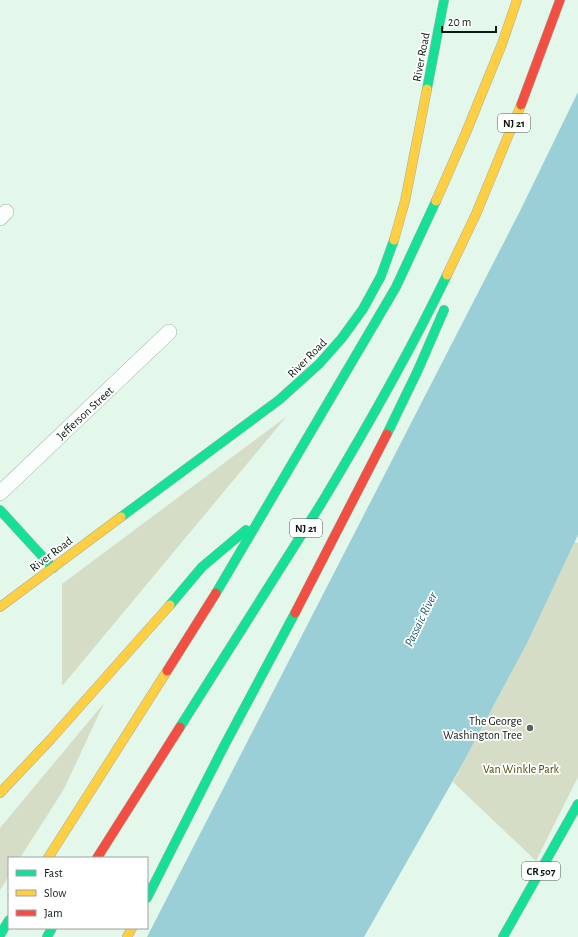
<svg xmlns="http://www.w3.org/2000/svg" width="578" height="937" font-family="'Alegreya Sans',sans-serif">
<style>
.green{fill:#d5ddc6}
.water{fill:#9acfd7}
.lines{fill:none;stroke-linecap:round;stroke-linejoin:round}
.street-casing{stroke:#a1b1a7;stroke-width:16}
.fast-casing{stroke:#a1b1a7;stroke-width:10}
.slow-casing{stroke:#a1b1a7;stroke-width:10}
.jam-casing{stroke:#a1b1a7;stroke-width:10}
.street{stroke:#fbfefc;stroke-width:15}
.fast{stroke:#16e098;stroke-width:9}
.slow{stroke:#ffcf43;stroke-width:9}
.jam{stroke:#f24e42;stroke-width:9}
.poi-dot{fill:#57675e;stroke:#fff;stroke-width:1.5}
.labels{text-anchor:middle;stroke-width:3.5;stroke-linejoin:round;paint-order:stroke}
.shield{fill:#fff;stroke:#555e59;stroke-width:1}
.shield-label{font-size:11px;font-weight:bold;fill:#0c1912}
.street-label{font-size:12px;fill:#0c1912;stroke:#fff}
.poi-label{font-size:12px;fill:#0c1912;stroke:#fff;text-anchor:end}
.park-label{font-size:12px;fill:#4d4804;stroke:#fff}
.water-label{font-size:13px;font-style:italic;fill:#255d69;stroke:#fff}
</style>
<rect width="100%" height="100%" fill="#e3f7eb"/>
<!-- green -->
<path class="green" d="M286 417 63 685H62V584Z
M575 542 578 543V777L536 861 453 782 509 677Z
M104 703 64 789 20 858H9V876L0 890V828Z"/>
<!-- water -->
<path class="water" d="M578 92V535L527 643 463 763 364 937H147L520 211Z"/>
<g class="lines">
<defs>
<path id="street" d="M0 218 6 212
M0 493 169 332"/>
<path id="fast" d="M427 89 444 0
M387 434 418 370 444 310
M0 510 53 568
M121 517 279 400 319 364 342 338 363 309 381 276 394 240
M216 593 396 287 436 201
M170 605 202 567 246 530
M180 727 321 504C366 429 409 354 447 275
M147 898 223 748 295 613
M0 935 9 920
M47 937 52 928
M503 937 578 804"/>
<path id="slow" d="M436 201 465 135 502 44 517 0
M394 240 405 201 427 89
M447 275 476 214 521 105
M0 607 121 517
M0 793 51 739 170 605
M48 858 167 671
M127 937 132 928"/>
<path id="jam" d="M521 105 560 0
M295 613 387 434
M167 671 216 593
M97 858 180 727"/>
</defs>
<!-- street casing -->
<use href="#street" class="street-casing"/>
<!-- fast casing -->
<use href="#fast" class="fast-casing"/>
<!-- slow casing -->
<use href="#slow" class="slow-casing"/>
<!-- jam casing -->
<use href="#jam" class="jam-casing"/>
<!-- street -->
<use href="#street" class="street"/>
<!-- fast -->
<use href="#fast" class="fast"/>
<!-- slow -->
<use href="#slow" class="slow"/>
<!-- jam -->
<use href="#jam" class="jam"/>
</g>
<!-- markers -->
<circle class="poi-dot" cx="530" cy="728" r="4"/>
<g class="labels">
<!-- shield labels -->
<g class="shield">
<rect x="498" y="114" width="32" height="18" rx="3"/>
<rect x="290" y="519" width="32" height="18" rx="3"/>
<rect x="522" y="862" width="38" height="18" rx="3"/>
</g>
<g class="shield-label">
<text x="514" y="127">NJ 21</text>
<text x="306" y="532">NJ 21</text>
<text x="541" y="875">CR 507</text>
</g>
<!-- street labels -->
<g class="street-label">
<text transform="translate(421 57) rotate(-79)" y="4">River Road</text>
<text transform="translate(307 358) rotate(-45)" y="4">River Road</text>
<text transform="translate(85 413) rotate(-43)" y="4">Jefferson Street</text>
<text transform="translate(51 554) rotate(-37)" y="4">River Road</text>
</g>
<!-- poi labels -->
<g class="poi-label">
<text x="522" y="725">The George<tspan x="522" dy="14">Washington Tree</tspan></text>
</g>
<!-- park labels -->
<g class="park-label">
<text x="521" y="773">Van Winkle Park</text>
</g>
<!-- water labels -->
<g class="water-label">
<text transform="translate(420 619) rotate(-64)" y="5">Passaic River</text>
</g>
</g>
<!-- legend -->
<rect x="8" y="857" width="140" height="72" fill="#ffffff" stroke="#9ea3a0"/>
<rect x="16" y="870" width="20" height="6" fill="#16e098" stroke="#9ea3a0"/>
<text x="44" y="877" font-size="12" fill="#0c1912">Fast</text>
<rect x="16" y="890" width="20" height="6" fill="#ffcf43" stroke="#9ea3a0"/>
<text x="44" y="897" font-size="12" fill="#0c1912">Slow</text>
<rect x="16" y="910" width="20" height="6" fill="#f24e42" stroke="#9ea3a0"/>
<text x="44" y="917" font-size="12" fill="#0c1912">Jam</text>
<!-- scale -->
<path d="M442 26v6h54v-6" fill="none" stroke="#0c1912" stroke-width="2"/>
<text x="448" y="26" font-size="12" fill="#0c1912" stroke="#ffffff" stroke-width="3" paint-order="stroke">20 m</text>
</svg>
